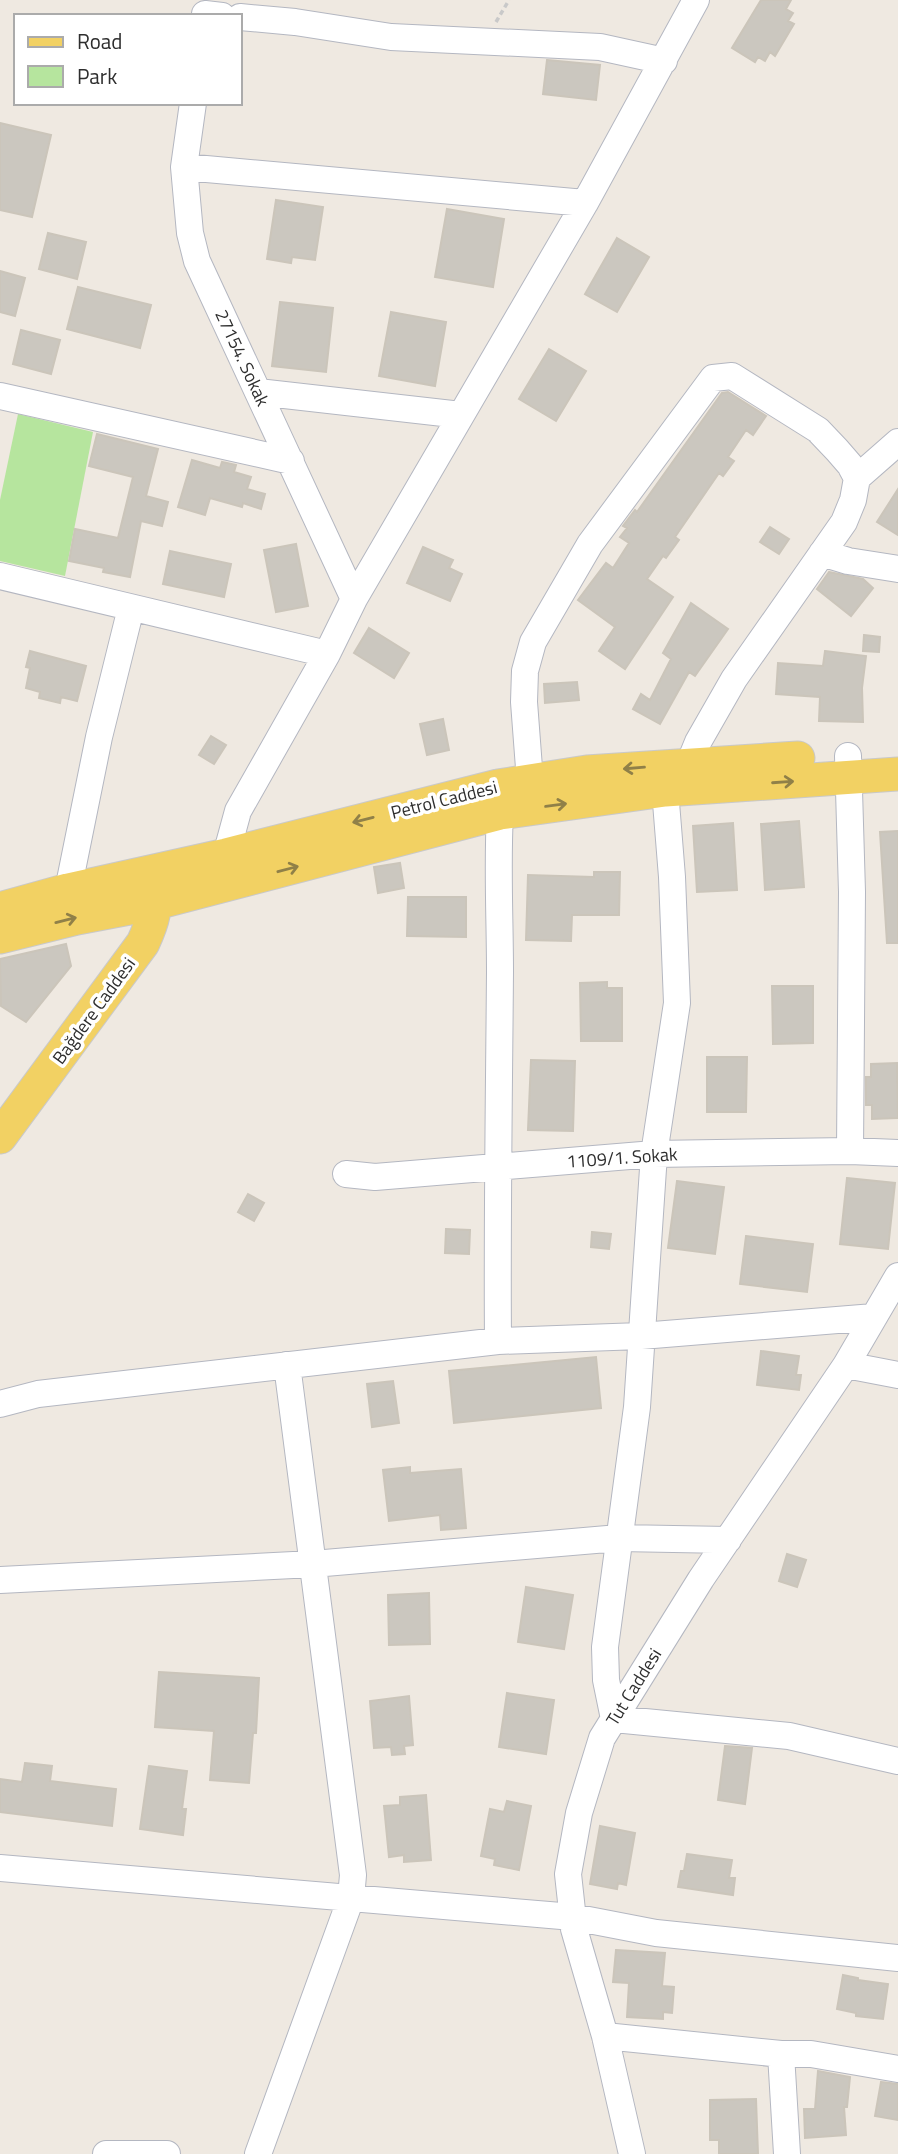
<svg xmlns="http://www.w3.org/2000/svg" width="898" height="2154" font-family="'Titillium Web',sans-serif">
<style>
.green{fill:#b6e59e}
.building{fill:#cbc7bf;stroke:#cbc5ba;stroke-width:2}
.lines{fill:none;stroke-linecap:round;stroke-linejoin:round}
.minor-casing{stroke:#b4b7c1;stroke-width:28}
.major-casing{stroke:#c9c9c9;stroke-width:35}
.path{stroke:#c9c9c9;stroke-width:3.5;stroke-dasharray:5 3.5;stroke-linecap:butt}
.minor{stroke:#fff;stroke-width:26}
.major{stroke:#f2d163;stroke-width:33}
.oneway{stroke:#908048}
.labels{text-anchor:middle;stroke-width:7;stroke-linejoin:round;paint-order:stroke}
.street-label{font-size:18px;fill:#2e2e2e;stroke:#fff}
</style>
<rect width="100%" height="100%" fill="#efe9e1"/>
<!-- green -->
<path class="green" d="M18 414 93 432 65 576 0 561V500Z"/>
<!-- building -->
<path class="building" d="M761 0H791L786 9 793 13 788 21 794 24 775 56 770 52 765 61 758 57 755 62 732 48Z
M547 60 600 65 596 100 543 94Z
M0 123 51 135 32 217 0 210Z
M276 200 323 207 315 260 292 257 291 263 267 259Z
M447 209 504 219 493 287 435 277Z
M48 233 86 242 77 279 39 269Z
M617 238 649 257 617 312 585 294Z
M0 271 25 278 15 316 0 312Z
M78 287 151 305 140 348 67 329Z
M280 302 333 308 326 372 272 366Z
M391 312 446 322 435 386 379 376Z
M21 330 60 340 51 374 13 364Z
M549 349 586 371 556 421 519 399Z
M728 392 766 416 753 435 746 430 728 457 734 461 723 476 719 473 675 537 679 540 666 558 663 556 647 579 673 597 625 669 599 651 615 627 578 600 606 563 613 568 629 543 620 537 627 528 623 526 635 510 637 512 722 393Z
M97 434 158 449 146 496 168 502 162 526 141 521 130 577 103 572 104 568 69 561 75 529 118 538 133 477 89 466Z
M192 460 220 468 222 462 236 465 234 472 251 477 247 489 265 494 261 509 243 503 242 507 210 498 205 515 178 507Z
M898 489V535L877 522Z
M770 527 789 539 779 554 760 542Z
M296 544 308 606 276 612 264 550Z
M423 547 453 560 449 568 462 574 450 601 407 583Z
M170 551 231 564 224 597 163 584Z
M829 572 863 579 873 588 851 616 817 589Z
M691 603 728 629 695 676 689 672 660 724 633 709 641 694 650 700 671 659 663 653Z
M369 628 409 653 394 678 354 653Z
M864 635 880 637 879 652 863 651Z
M30 651 86 666 77 701 61 697 60 703 39 698 40 692 26 688 30 668 26 667Z
M825 651 866 656 862 688 863 722 819 721 820 697 776 694 778 663 823 666Z
M577 682 579 700 545 703 544 684Z
M443 719 449 750 427 755 420 724Z
M211 736 226 745 214 764 199 755Z
M799 821 804 887 765 890 761 824Z
M733 823 737 890 697 892 693 826Z
M898 831V943H887L880 832Z
M400 863 404 888 378 893 374 867Z
M594 872H620L619 915H572L571 941 526 940 528 875 594 877Z
M408 897H466V937L407 936Z
M66 944 71 966 26 1022 1 1006 0 959Z
M607 982V988H622V1041H581L580 983Z
M772 986H813V1043L773 1044Z
M707 1057H747L746 1112H707Z
M531 1060 575 1061 573 1131 528 1130Z
M897 1063 898 1118 872 1119V1105H866V1077H871V1064Z
M847 1178 895 1183 888 1249 840 1244Z
M677 1181 724 1187 715 1254 668 1248Z
M248 1194 264 1203 254 1221 238 1212Z
M446 1229 470 1230 469 1254 445 1253Z
M592 1232 611 1234 609 1249 591 1247Z
M746 1236 813 1244 807 1292 740 1284Z
M761 1351 799 1356 796 1375H801L799 1390 757 1385Z
M596 1357 601 1408 454 1423 449 1371Z
M393 1381 399 1423 372 1427 367 1384Z
M410 1467V1473L461 1469 466 1528 441 1530 440 1515 389 1521 383 1470Z
M787 1554 806 1560 797 1587 779 1581Z
M526 1587 573 1595 564 1649 518 1642Z
M429 1593 430 1644 389 1645 388 1595Z
M159 1672 259 1678 256 1733H253L249 1783 210 1780 214 1731 155 1727Z
M507 1693 554 1700 546 1754 499 1747Z
M409 1696 413 1745 404 1746 405 1754 392 1755 391 1747 374 1748 370 1701Z
M725 1746 752 1748 745 1804 718 1800Z
M25 1763 52 1766 50 1781 116 1789 112 1826 0 1812V1779L22 1782Z
M149 1766 187 1771 182 1809H186L183 1835 140 1829Z
M426 1795 431 1860 404 1862V1855L389 1857 384 1806 400 1805V1797Z
M507 1801 531 1806 519 1870 494 1865 495 1859 481 1856 490 1809 504 1812Z
M600 1826 635 1833 626 1885 618 1883 617 1889 590 1884Z
M687 1854 732 1860 729 1878H735L733 1895 678 1887 681 1871H684Z
M616 1950 665 1953 662 1986 674 1987 672 2013 663 2012V2019L627 2017 629 1983 613 1982Z
M843 1975 858 1978V1980L888 1984 883 2019 856 2016V2013L837 2009Z
M818 2071 850 2077 847 2107H844L846 2135 805 2138 804 2109H815Z
M881 2082 898 2084V2120L875 2116Z
M756 2099 758 2154H719V2140H710V2100Z"/>
<g class="lines">
<defs>
<path id="minor" d="M205 14 222 16
M240 17 295 22 391 37 600 47 664 61
M193 103 184 167 190 233 197 261 354 599
M184 167 585 203
M258 392 461 415
M0 396 291 461
M857 478 898 442
M822 553 848 561 898 569
M0 576 327 654
M848 756 852 892 850 1151
M530 781 524 702 525 671 533 642 590 544 713 378 732 376 818 430 837 450 850 465 857 478 853 500 844 522 734 679 698 742 689 764
M665 790 672 877 677 1003 654 1154 637 1407 605 1647 606 1680 614 1719 789 1736 898 1761
M228 870 226 855 238 811 327 654 354 599 585 203 696 0
M68 890 99 737 131 608
M346 1174 375 1177 654 1154 850 1151 898 1153
M498 1341C497 1218 499 1095 500 972 500 919 497 866 500 813
M846 1365 898 1375
M0 1404 38 1394 498 1341 641 1336 874 1317
M0 1580 313 1564 619 1538 728 1540
M0 1868 573 1917 656 1933 898 1958
M605 2036 781 2054H811L898 2069
M781 2054 787 2154
M106 2154H167
M258 2154 351 1898 353 1875 287 1365
M632 2154 605 2036 574 1929 568 1874 579 1813 602 1738 701 1579 846 1365 898 1276"/>
<path id="major" d="M0 909 68 890 226 855 498 786 587 772 798 758
M0 937 77 918 156 903 500 813 665 790 898 774
M0 1137 143 943C153 921 157 909 152 885"/>
</defs>
<!-- minor casing -->
<use href="#minor" class="minor-casing"/>
<!-- major casing -->
<use href="#major" class="major-casing"/>
<!-- path -->
<path class="path" d="M496 22 509 0"/>
<!-- minor -->
<use href="#minor" class="minor"/>
<!-- major -->
<use href="#major" class="major"/>
</g>
<!-- one-way arrows -->
<defs><path id="oneway-shaft" d="M-6 0H5M1.5-3L5.5 0L1.5 3" fill="none" stroke-width="1.6" stroke-linecap="round" stroke-linejoin="round" transform="scale(1.75)"/></defs>
<g class="oneway">
<use href="#oneway-shaft" transform="translate(634 768) rotate(175)"/>
<use href="#oneway-shaft" transform="translate(783 782) rotate(-4)"/>
<use href="#oneway-shaft" transform="translate(556 805) rotate(-8)"/>
<use href="#oneway-shaft" transform="translate(363 820) rotate(166)"/>
<use href="#oneway-shaft" transform="translate(288 869) rotate(-15)"/>
<use href="#oneway-shaft" transform="translate(66 920) rotate(-14)"/>
</g>
<g class="labels">
<!-- street labels -->
<g class="street-label">
<text transform="translate(242 358) rotate(65)" y="6">27154. Sokak</text>
<text transform="translate(444 800) rotate(-14)" y="6">Petrol Caddesi</text>
<text transform="translate(94 1011) rotate(-54)" y="6">Bağdere Caddesi</text>
<text transform="translate(622 1158) rotate(-4)" y="6">1109/1. Sokak</text>
<text transform="translate(634 1687) rotate(-58)" y="6">Tut Caddesi</text>
</g>
</g>
<!-- legend -->
<rect x="14" y="14" width="228" height="91" fill="#ffffff" stroke="#ababab" stroke-width="2"/>
<rect x="28" y="37" width="35" height="10" fill="#f2d163" stroke="#ababab" stroke-width="2"/>
<text x="77" y="49" font-size="21" fill="#2e2e2e">Road</text>
<rect x="28" y="66" width="35" height="21" fill="#b6e59e" stroke="#ababab" stroke-width="2"/>
<text x="77" y="84" font-size="21" fill="#2e2e2e">Park</text>
</svg>
